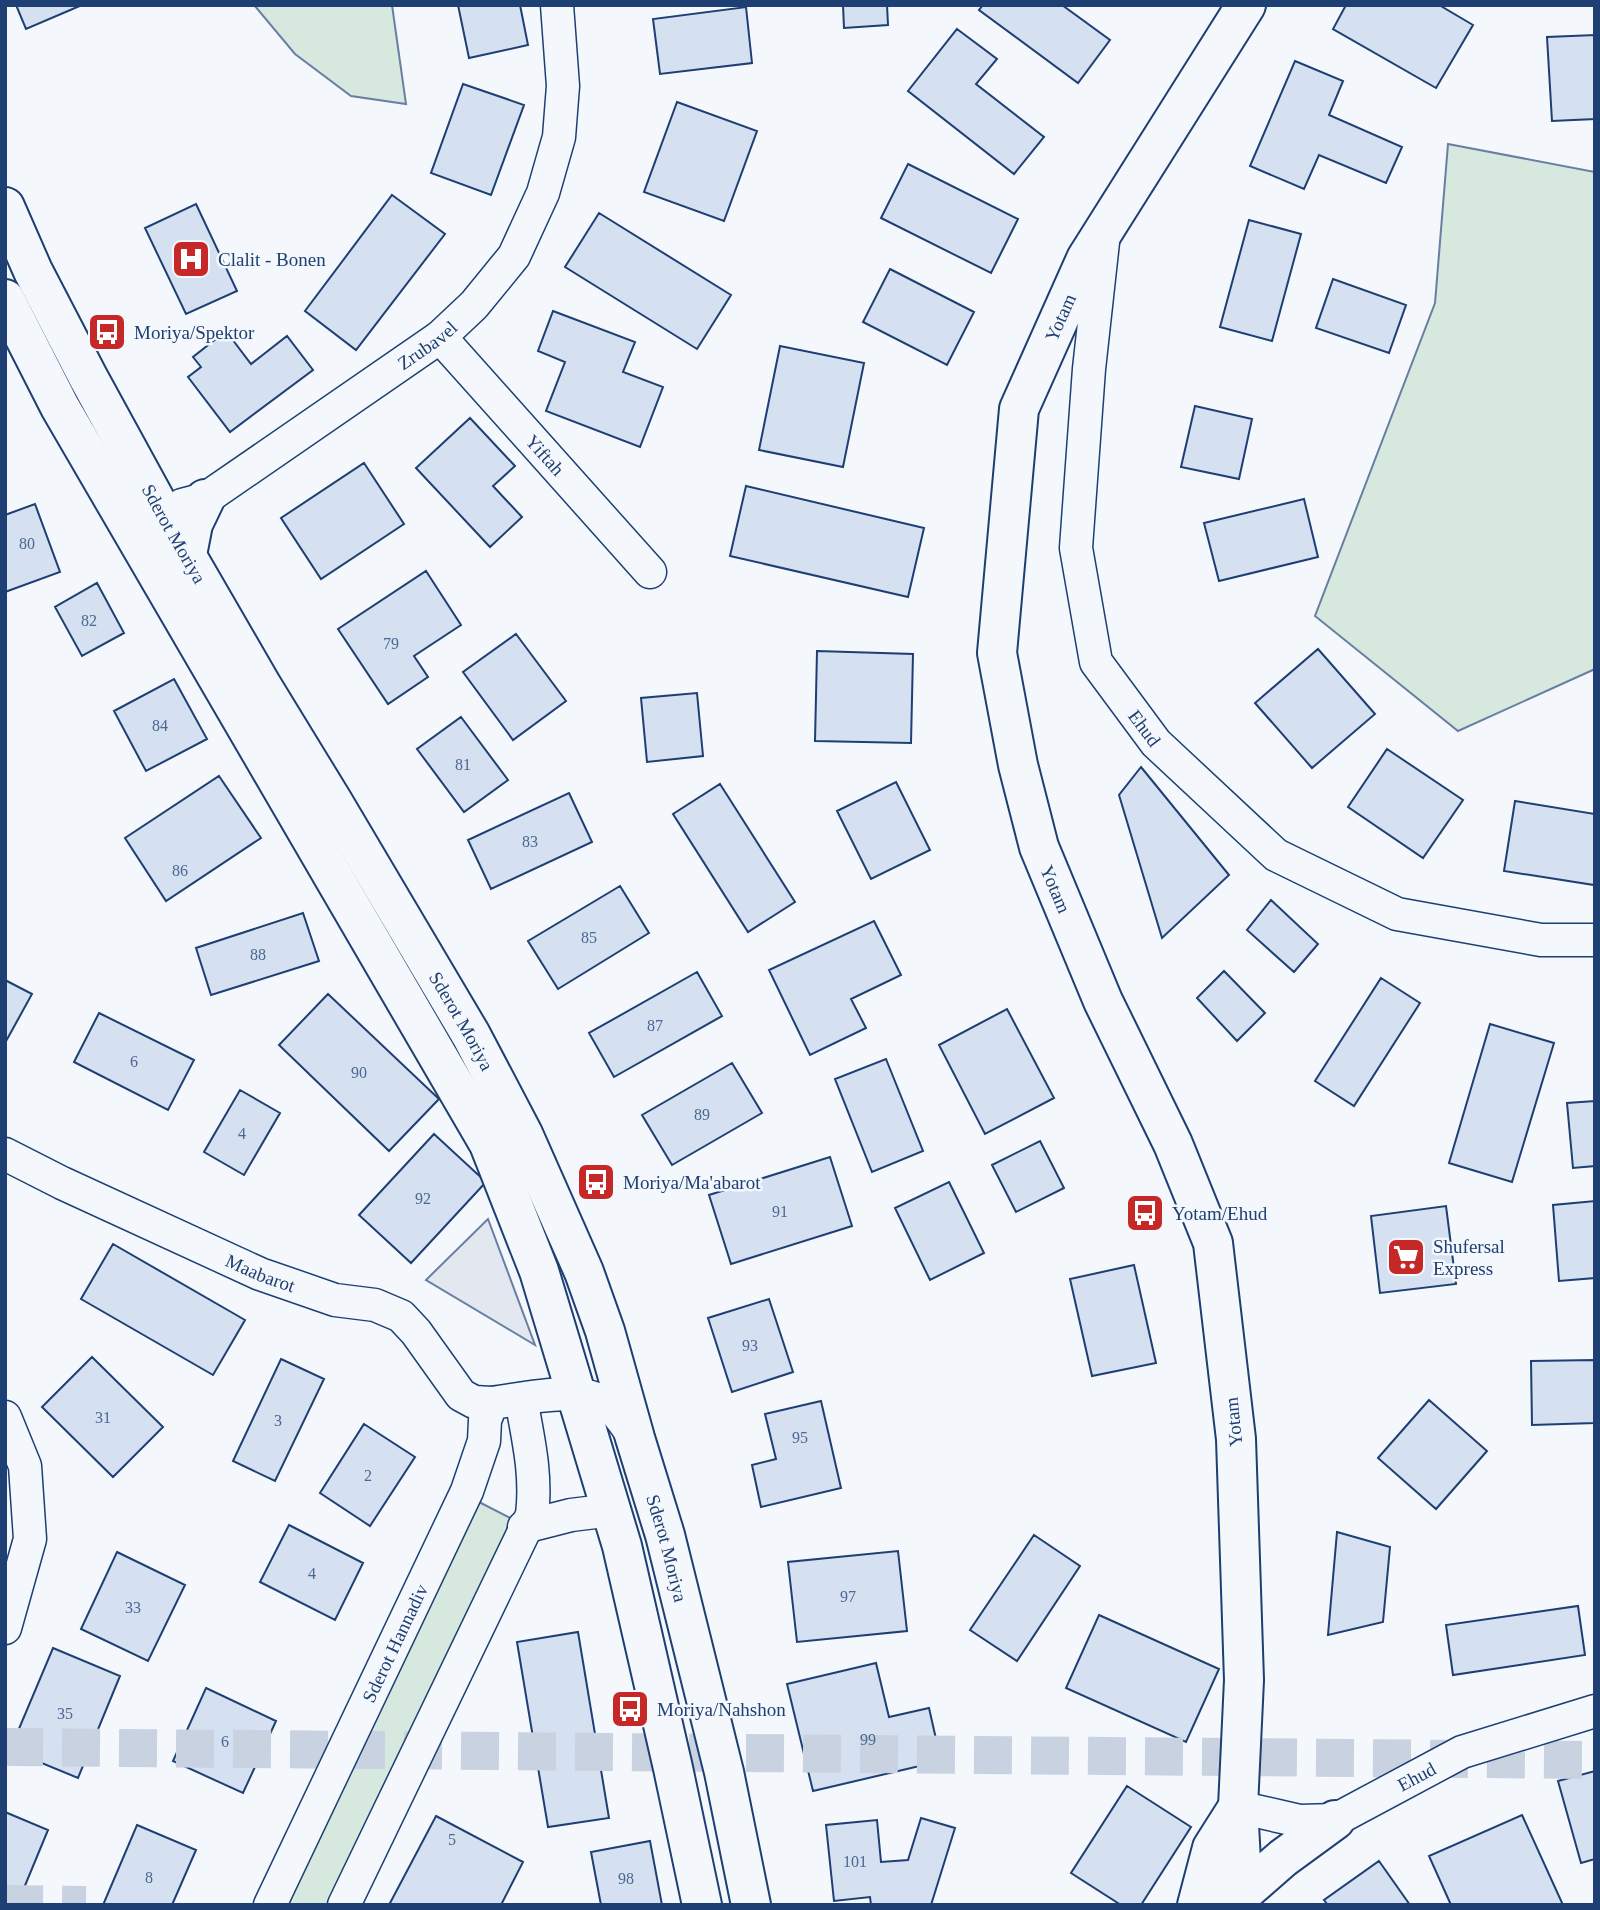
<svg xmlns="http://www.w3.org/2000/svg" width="1600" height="1910" font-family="'Times New Roman',serif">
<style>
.green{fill:#d7e8df;stroke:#687fa3;stroke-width:2}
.parking{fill:#e3e8f0;stroke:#687fa3;stroke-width:2}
.building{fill:#d5e0f0;stroke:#1d3f73;stroke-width:2}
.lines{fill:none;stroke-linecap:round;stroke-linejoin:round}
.highway-tunnel{stroke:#c9d2e0;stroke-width:38;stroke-dasharray:38 19;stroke-linecap:butt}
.street-casing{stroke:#1d3f73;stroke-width:35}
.secondary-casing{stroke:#1d3f73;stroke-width:42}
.primary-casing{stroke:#1d3f73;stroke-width:42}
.street{stroke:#f4f7fb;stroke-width:32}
.secondary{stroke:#f4f7fb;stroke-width:38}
.primary{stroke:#f4f7fb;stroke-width:38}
.labels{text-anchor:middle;stroke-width:5;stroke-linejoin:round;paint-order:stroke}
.number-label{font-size:16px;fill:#4b6792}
.poi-label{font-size:19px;fill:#1d3f73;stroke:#f4f7fb;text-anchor:start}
.street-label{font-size:19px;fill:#1d3f73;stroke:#f4f7fb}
</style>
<rect width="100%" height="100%" fill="#f4f7fb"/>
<!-- green -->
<path class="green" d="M254 5H392L406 104 351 96 295 54Z
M1448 144 1595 172V669L1458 731 1315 616 1435 303Z
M479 1502 516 1521 330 1905H285Z"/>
<!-- parking -->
<path class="parking" d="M488 1219 535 1345 426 1280Z"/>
<!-- building -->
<path class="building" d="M16 5H82L26 29Z
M458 5H520L528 45 469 58Z
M843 5H887L888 25 844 28Z
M983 5H1062L1110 40 1078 83 979 10Z
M1346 5H1439L1473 25 1436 88 1333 29Z
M746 7 752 63 660 74 653 19Z
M957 29 997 59 976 84 1044 137 1014 174 908 91Z
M1595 35V119L1552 121 1547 37Z
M1295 61 1343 81 1329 115 1402 147 1386 183 1319 155 1304 189 1250 166Z
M463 84 524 105 491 195 431 173Z
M677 102 757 131 724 221 644 192Z
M908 164 1018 219 991 273 881 218Z
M392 195 445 234 356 350 305 311Z
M196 204 237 291 186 314 145 228Z
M599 213 731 295 697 349 565 267Z
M1249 220 1301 234 1272 341 1220 327Z
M890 269 974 312 947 365 863 322Z
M1333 279 1406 305 1389 353 1316 328Z
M553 311 635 342 623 372 663 387 640 447 546 411 565 362 538 351Z
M226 331 251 364 287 336 313 370 230 432 188 377 201 367 193 357Z
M780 346 864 363 843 467 759 450Z
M1195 406 1252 419 1239 479 1181 467Z
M470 418 515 466 493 486 522 517 490 547 416 468Z
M364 463 404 524 321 579 281 518Z
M746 486 924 528 908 597 730 556Z
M1304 499 1318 557 1219 581 1204 523Z
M35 504 60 572 5 592V515Z
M426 571 461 625 414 656 428 677 388 704 338 629Z
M97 583 124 633 82 656 55 607Z
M516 634 566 701 513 740 463 672Z
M1318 649 1375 714 1312 768 1255 703Z
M817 651 913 654 911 743 815 741Z
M174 679 207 739 146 771 114 711Z
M697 693 703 756 647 762 641 698Z
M461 717 508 780 464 812 417 749Z
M1387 749 1463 800 1423 858 1348 807Z
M1141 767 1229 875 1162 938 1119 795Z
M219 776 261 838 166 901 125 838Z
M896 782 930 850 871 879 837 811Z
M720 784 795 902 748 932 673 814Z
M569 793 592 842 491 889 468 840Z
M1515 801 1595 814 1594 885 1504 871Z
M620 886 649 933 558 989 528 941Z
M1271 900 1318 944 1294 972 1247 930Z
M303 913 319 961 211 995 196 948Z
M874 921 901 975 851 999 866 1028 810 1055 769 970Z
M1224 971 1265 1013 1237 1041 1197 998Z
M697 972 722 1016 614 1077 589 1033Z
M1381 978 1420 1003 1354 1106 1315 1081Z
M5 980 32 994 5 1043Z
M328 994 439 1099 389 1151 279 1045Z
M1007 1009 1054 1098 985 1134 939 1045Z
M99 1013 194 1060 168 1110 74 1062Z
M1490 1024 1554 1043 1512 1182 1449 1163Z
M886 1059 923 1151 872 1172 835 1079Z
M732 1063 762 1113 672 1165 642 1115Z
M240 1090 280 1113 244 1175 204 1152Z
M1595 1101V1166L1573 1168 1567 1103Z
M434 1134 486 1182 411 1263 359 1215Z
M1040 1141 1064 1188 1016 1212 992 1165Z
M830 1157 852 1226 731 1264 709 1195Z
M949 1182 984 1253 930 1280 895 1208Z
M1595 1201V1278L1559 1281 1553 1205Z
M1446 1206 1456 1284 1380 1293 1371 1216Z
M113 1244 245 1320 213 1375 81 1299Z
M1134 1265 1156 1363 1092 1376 1070 1279Z
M769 1299 793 1372 732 1392 708 1318Z
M92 1357 163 1427 113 1477 42 1407Z
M281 1359 324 1379 275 1481 233 1461Z
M1595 1360V1423L1532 1425 1531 1361Z
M1429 1400 1487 1451 1436 1509 1378 1458Z
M821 1401 841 1488 761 1507 752 1465 776 1459 765 1414Z
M364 1424 415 1457 370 1526 320 1493Z
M289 1525 363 1563 335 1620 260 1582Z
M1337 1532 1390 1547 1383 1622 1328 1635Z
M1034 1535 1080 1566 1017 1661 970 1630Z
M898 1551 907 1631 797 1642 788 1562Z
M117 1552 185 1585 148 1661 81 1629Z
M1578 1606 1585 1655 1453 1675 1446 1625Z
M1099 1615 1219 1669 1186 1742 1066 1688Z
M578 1632 609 1818 548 1827 517 1642Z
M53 1648 120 1676 78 1778 10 1750Z
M876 1663 889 1717 929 1708 941 1761 813 1791 787 1684Z
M206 1688 276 1721 243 1793 173 1761Z
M1595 1771V1859L1581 1863 1558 1781Z
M1127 1786 1191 1827 1141 1905H1121L1071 1873Z
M5 1812 48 1830 17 1905H5Z
M1522 1815 1563 1905H1451L1429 1856Z
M436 1816 523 1862 501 1905H389Z
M921 1818 955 1828 931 1905H871L870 1897 834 1901 826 1825 877 1820 881 1862 908 1860Z
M137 1825 196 1850 172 1905H103Z
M650 1841 662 1905H601L591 1852Z
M1379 1861 1410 1905H1328L1324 1900Z"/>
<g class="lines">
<!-- highway-tunnel -->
<path class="highway-tunnel" d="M5 1747 1595 1760
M5 1904 86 1905"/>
<defs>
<g id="street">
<path id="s1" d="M1104 233 1089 369 1076 548 1096 662 1156 743 1276 855 1397 914 1541 940H1595"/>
<path id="s2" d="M440 337 650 572"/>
<path id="s3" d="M182 505 205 499 440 337 474 305 514 256 543 193 559 137 563 86 557 5"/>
<path id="s4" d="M5 1154 62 1183 260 1274 335 1300 375 1305 401 1316 416 1332 461 1395 474 1402 492 1403"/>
<path d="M5 1417 25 1466 30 1539 5 1628"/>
<path d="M524 1527 571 1515 612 1510"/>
<path id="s5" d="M1238 1807 1300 1821 1335 1820 1462 1752 1595 1711"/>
<path id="s6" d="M270 1905 467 1491 484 1441 485 1420 492 1403C524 1399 579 1385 607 1404 618 1412 625 1424 632 1434"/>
<path d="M344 1905 532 1515C537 1475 528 1438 521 1399"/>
</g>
<g id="secondary">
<path d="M1197 1905 1212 1848 1238 1807"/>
<path id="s7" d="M1229 1905 1241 1861 1238 1807 1244 1680 1236 1439 1213 1243 1173 1144 1103 1001 1039 847 1018 765 997 653 1019 409 1086 259 1246 5"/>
<path d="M1229 1905 1283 1858 1335 1820"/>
</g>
<g id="primary">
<path id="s8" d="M5 207 33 271 88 377 170 527 262 686 333 802 471 1035 523 1134 584 1272 605 1331 635 1438 665 1535 724 1772 751 1905"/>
<path d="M5 299 60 407 489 1144 539 1271 622 1546 673 1768 702 1905"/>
<path d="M187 555 193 524 205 499"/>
</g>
</defs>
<!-- street casing -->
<use href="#street" class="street-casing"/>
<!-- secondary casing -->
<use href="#secondary" class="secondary-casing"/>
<!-- primary casing -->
<use href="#primary" class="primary-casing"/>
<!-- street -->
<use href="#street" class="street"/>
<!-- secondary -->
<use href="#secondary" class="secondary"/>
<!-- primary -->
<use href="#primary" class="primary"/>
</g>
<!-- icons -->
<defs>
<symbol id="hospital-square" viewBox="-11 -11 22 22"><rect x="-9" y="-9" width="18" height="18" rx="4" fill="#c62828" stroke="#f4f7fb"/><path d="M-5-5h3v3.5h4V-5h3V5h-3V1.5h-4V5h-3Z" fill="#fff"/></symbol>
<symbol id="bus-square" viewBox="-11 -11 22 22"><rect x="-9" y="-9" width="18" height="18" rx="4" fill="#c62828" stroke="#f4f7fb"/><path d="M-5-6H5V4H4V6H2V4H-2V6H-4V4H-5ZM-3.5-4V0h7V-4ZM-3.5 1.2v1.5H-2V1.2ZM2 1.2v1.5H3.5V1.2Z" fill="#fff"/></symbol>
<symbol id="supermarket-square" viewBox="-11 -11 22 22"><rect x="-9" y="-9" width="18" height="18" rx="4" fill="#c62828" stroke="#f4f7fb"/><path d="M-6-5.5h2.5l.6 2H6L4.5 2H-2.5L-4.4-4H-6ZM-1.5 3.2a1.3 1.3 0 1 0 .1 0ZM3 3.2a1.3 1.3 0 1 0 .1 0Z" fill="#fff"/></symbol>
</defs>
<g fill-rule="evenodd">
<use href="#hospital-square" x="169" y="237" width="44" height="44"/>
<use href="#bus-square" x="85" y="310" width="44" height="44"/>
<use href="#bus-square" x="574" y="1160" width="44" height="44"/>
<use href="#bus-square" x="1123" y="1191" width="44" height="44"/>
<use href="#supermarket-square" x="1384" y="1235" width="44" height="44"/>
<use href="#bus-square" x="608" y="1687" width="44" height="44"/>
</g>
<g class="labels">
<!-- number labels -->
<g class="number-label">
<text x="27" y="549">80</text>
<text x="89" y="626">82</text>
<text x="391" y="649">79</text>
<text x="160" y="731">84</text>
<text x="463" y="770">81</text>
<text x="530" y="847">83</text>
<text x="180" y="876">86</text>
<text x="589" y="943">85</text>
<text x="258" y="960">88</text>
<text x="655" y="1031">87</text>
<text x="134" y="1067">6</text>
<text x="359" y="1078">90</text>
<text x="702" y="1120">89</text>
<text x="242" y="1139">4</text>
<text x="423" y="1204">92</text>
<text x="780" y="1217">91</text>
<text x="750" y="1351">93</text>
<text x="103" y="1423">31</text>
<text x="278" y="1426">3</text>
<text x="800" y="1443">95</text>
<text x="368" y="1481">2</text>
<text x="312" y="1579">4</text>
<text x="848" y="1602">97</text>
<text x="133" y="1613">33</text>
<text x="65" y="1719">35</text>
<text x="868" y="1745">99</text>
<text x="225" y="1747">6</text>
<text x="452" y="1845">5</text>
<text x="855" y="1867">101</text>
<text x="149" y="1883">8</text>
<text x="626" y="1884">98</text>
</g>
<!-- poi labels -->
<g class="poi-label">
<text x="218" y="266">Clalit - Bonen</text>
<text x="134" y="339">Moriya/Spektor</text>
<text x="623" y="1189">Moriya/Ma'abarot</text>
<text x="1172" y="1220">Yotam/Ehud</text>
<text x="1433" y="1253">Shufersal<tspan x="1433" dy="22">Express</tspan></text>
<text x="657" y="1716">Moriya/Nahshon</text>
</g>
<!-- street labels -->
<g class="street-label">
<text dy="7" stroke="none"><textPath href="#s7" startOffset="1642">Yotam</textPath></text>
<text dy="7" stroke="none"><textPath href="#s3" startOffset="294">Zrubavel</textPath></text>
<text dy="7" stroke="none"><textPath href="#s2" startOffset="158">Yiftah</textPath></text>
<text dy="7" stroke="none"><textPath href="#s8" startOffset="368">Sderot Moriya</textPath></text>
<text dy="7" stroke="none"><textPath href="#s1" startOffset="514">Ehud</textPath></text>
<text transform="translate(1056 889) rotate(67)" y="7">Yotam</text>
<text dy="7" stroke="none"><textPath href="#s8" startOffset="934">Sderot Moriya</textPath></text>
<text dy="7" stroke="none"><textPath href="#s4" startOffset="282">Maabarot</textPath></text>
<text transform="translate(1233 1422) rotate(-96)" y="7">Yotam</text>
<text dy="7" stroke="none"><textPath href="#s8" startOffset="1502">Sderot Moriya</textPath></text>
<text dy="7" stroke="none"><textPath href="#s6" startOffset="290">Sderot Hannadiv</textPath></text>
<text dy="7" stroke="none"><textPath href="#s5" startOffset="191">Ehud</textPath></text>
</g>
</g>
<!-- border -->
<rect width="1600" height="1910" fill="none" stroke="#1d3f73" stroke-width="14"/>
</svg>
